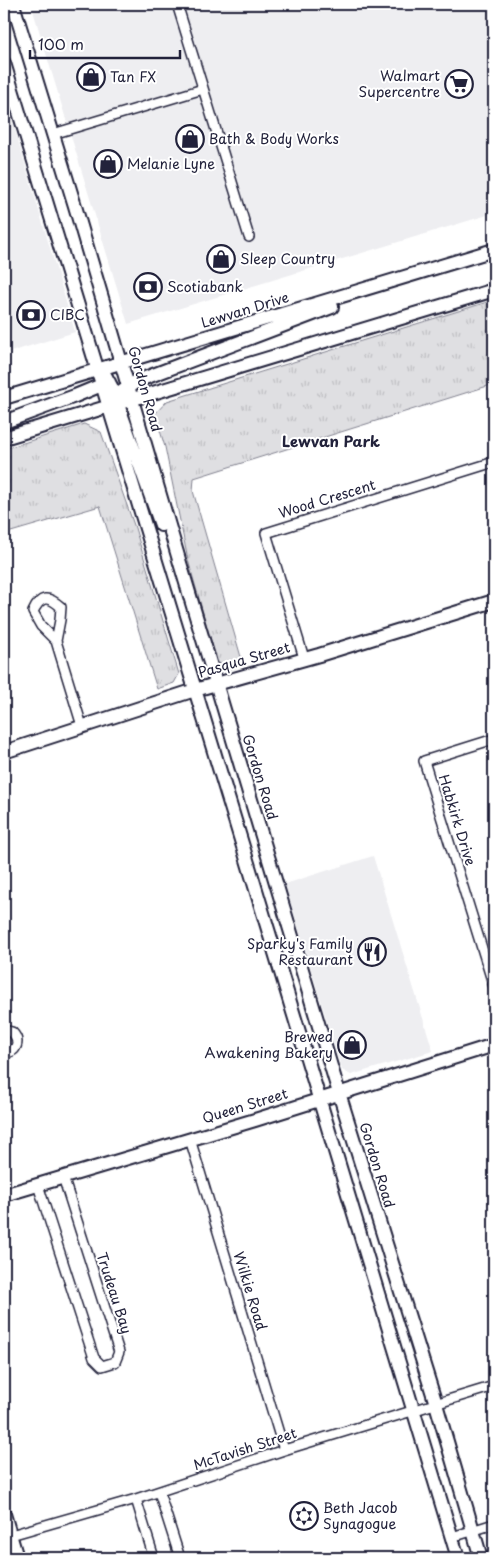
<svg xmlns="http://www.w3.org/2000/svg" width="498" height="1562" font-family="'Playpen Sans',sans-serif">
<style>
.built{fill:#eeeef1}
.grass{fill:url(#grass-tufts);stroke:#80808e}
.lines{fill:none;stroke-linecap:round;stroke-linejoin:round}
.street-casing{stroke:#22223b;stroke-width:12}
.secondary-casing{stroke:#22223b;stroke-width:16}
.street{stroke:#fff;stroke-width:9}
.secondary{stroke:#fff;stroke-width:12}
.labels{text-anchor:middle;stroke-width:4;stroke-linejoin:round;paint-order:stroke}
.poi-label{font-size:14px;fill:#22223b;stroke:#fff;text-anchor:start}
.street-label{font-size:14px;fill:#22223b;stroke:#fff}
.neighbourhood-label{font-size:15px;font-weight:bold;fill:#22223b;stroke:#fff}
</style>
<defs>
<pattern id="grass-tufts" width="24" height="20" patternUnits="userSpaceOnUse" patternTransform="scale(1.25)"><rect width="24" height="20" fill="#dfdfe2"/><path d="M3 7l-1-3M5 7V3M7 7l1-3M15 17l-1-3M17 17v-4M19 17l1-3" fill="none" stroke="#bfbfc3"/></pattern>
</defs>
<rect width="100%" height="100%" fill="#fff"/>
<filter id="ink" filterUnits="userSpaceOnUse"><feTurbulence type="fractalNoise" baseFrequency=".02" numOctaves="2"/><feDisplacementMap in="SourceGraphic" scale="10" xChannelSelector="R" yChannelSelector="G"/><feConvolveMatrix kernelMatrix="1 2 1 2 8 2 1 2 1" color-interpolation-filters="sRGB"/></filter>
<g filter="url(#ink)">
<!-- built -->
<path class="built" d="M31 4H494V213L128 324Z
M4 93 75 332 4 354Z
M373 856 433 1051 351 1075 342 1070 285 884Z"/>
<!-- grass -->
<path class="grass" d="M494 300V384L194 478 193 491 243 664 231 669 217 662 188 560 165 447 155 414 167 401Z
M84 424 101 432 135 528 179 674 174 683 157 689 100 506 4 534V449Z"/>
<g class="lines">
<defs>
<path id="street" d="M177 4 249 237
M53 134 203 89
M56 641 60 620 61 607C48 595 40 596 33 612L41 626 56 641 82 726
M304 658 266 533 494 462
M494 739 424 761 494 987
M4 1030 12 1032C21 1041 17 1053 4 1053
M190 1139 284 1450
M38 1185 94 1358 102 1366 115 1362 119 1352 63 1177
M159 1492 180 1558
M136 1499 154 1558
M4 1537 136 1499 284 1450 494 1386
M452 1537 494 1524"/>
<path id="secondary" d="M13 4 75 206 180 563 339 1093 436 1404 481 1558
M4 63 244 850 458 1558
M104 373 112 388 161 525
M4 398 494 250
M108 406 120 393 137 381 332 307
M4 422 75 396 109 382
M4 438 494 290
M4 752 195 690 319 655 494 601
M4 1195 255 1120 494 1045
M4 1514 17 1558"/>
</defs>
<!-- street casing -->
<use href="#street" class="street-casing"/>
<!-- secondary casing -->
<use href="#secondary" class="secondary-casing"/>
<!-- street -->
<use href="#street" class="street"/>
<!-- secondary -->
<use href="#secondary" class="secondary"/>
</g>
</g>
<!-- icons -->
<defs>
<symbol id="shop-ring" viewBox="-11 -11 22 22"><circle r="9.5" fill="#fff" stroke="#22223b" stroke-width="1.5"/><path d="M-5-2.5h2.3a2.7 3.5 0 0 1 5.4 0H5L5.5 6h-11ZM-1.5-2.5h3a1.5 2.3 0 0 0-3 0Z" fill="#22223b"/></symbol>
<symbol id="supermarket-ring" viewBox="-11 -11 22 22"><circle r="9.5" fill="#fff" stroke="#22223b" stroke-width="1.5"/><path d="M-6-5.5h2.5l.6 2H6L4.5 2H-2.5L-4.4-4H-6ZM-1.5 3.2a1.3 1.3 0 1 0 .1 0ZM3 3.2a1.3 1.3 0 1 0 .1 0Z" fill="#22223b"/></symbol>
<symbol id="bank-ring" viewBox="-11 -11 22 22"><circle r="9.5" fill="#fff" stroke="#22223b" stroke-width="1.5"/><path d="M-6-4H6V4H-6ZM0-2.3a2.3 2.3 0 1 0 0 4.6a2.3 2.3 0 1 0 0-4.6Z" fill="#22223b"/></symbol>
<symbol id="restaurant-ring" viewBox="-11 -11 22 22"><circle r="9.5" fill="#fff" stroke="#22223b" stroke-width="1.5"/><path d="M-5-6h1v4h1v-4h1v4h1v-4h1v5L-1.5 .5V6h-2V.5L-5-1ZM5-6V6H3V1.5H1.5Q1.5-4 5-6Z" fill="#22223b"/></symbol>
<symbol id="synagogue-ring" viewBox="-11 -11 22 22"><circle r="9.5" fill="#fff" stroke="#22223b" stroke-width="1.5"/><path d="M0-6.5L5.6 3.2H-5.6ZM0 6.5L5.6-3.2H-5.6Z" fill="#22223b"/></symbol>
</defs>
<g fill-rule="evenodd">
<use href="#shop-ring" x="75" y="61" width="32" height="32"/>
<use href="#supermarket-ring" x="443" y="68" width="32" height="32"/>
<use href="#shop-ring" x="174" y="123" width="32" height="32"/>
<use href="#shop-ring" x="92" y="148" width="32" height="32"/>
<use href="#shop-ring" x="205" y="243" width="32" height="32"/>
<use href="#bank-ring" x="132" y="271" width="32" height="32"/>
<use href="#bank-ring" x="15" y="299" width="32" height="32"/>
<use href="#restaurant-ring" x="356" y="936" width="32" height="32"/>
<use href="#shop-ring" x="336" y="1029" width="32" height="32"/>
<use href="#synagogue-ring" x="288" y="1500" width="32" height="32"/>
</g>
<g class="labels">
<!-- poi labels -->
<g class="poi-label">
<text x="440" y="81" text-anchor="end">Walmart<tspan x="440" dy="16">Supercentre</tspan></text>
<text x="110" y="82">Tan FX</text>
<text x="209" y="144">Bath &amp; Body Works</text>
<text x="127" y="169">Melanie Lyne</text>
<text x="240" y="264">Sleep Country</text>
<text x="167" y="292">Scotiabank</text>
<text x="50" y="320">CIBC</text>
<text x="353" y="949" text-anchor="end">Sparky's Family<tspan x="353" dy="16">Restaurant</tspan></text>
<text x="333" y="1042" text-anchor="end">Brewed<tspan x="333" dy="16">Awakening Bakery</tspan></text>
<text x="323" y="1513">Beth Jacob<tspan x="323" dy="16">Synagogue</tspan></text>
</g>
<!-- street labels -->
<g class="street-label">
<text transform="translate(245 310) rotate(-17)" y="5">Lewvan Drive</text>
<text transform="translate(145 389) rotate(74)" y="5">Gordon Road</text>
<text transform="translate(327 499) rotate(-17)" y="5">Wood Crescent</text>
<text transform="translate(244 660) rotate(-16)" y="5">Pasqua Street</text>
<text transform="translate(260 777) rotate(73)" y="5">Gordon Road</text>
<text transform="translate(457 820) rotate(73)" y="5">Habkirk Drive</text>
<text transform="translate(245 1106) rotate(-17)" y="5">Queen Street</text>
<text transform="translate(377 1165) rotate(73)" y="5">Gordon Road</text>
<text transform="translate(250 1291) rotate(73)" y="5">Wilkie Road</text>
<text transform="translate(114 1293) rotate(72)" y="5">Trudeau Bay</text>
<text transform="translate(245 1449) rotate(-18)" y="5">McTavish Street</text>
</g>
<!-- neighbourhood labels -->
<g class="neighbourhood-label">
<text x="331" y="447">Lewvan Park</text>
</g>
</g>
<!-- margin -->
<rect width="498" height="1562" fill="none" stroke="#fff" stroke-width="20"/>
<rect x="10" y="10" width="478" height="1542" fill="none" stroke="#22223b" stroke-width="2" filter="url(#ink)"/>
<!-- scale -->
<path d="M30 50v8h150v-8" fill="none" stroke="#22223b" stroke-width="2.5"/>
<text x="38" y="50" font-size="15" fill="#22223b" stroke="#ffffff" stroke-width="4" paint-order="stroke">100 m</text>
</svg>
